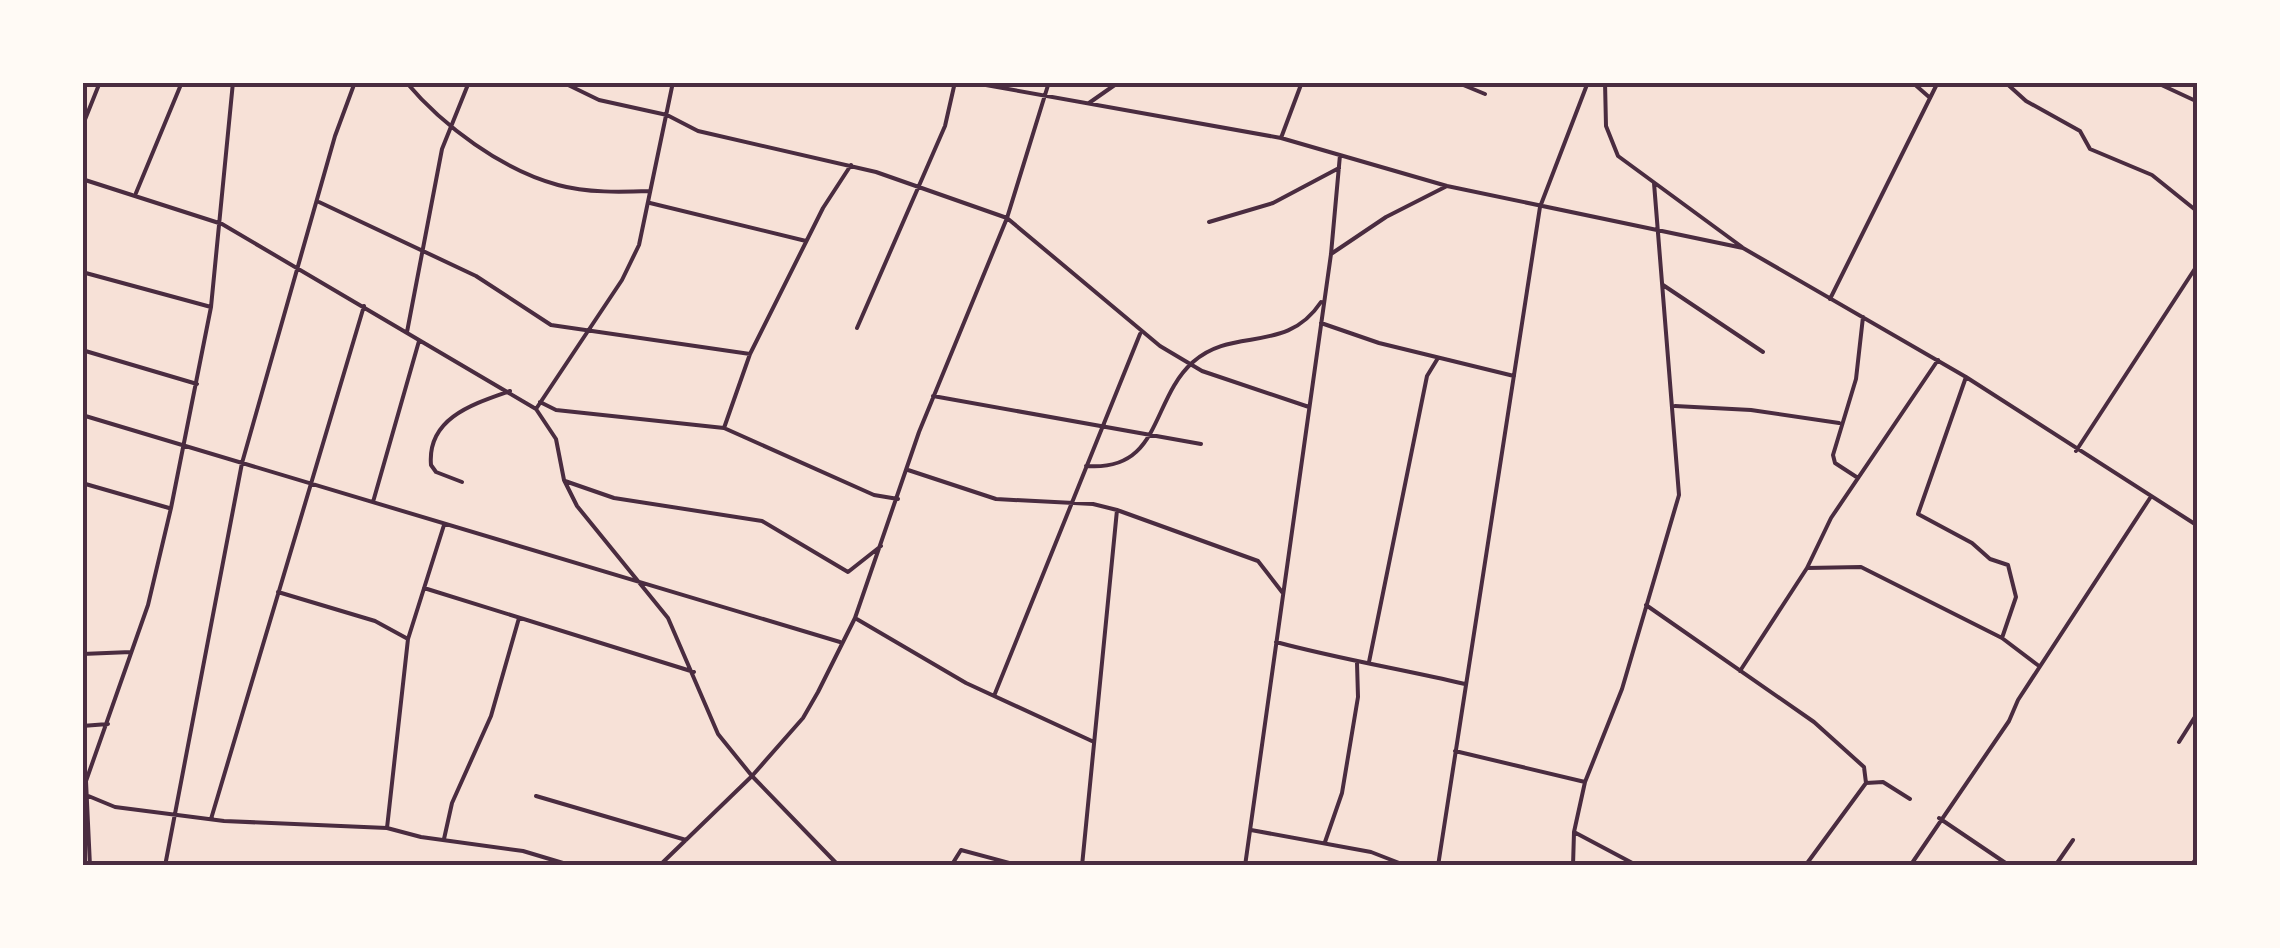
<svg xmlns="http://www.w3.org/2000/svg" width="2280" height="948" font-family="Commissioner,sans-serif">
<style>
.lines{fill:none;stroke-linecap:round;stroke-linejoin:round}
.minor{stroke:#4a2c40;stroke-width:4}
.neatline{fill:none;stroke:#4a2c40;stroke-width:4}
</style>
<rect width="100%" height="100%" fill="#f7e1d7"/>
<g class="lines">
<!-- minor -->
<path class="minor" d="M406 82C443 126 502 170 558 185 587 193 621 192 650 191
M562 82 599 100 667 115 698 131 876 172 1007 218 1160 346 1202 371 1309 407
M969 82 1281 138 1447 186 1743 248 1966 377 2198 526
M1456 82 1485 94
M1605 82 1606 126 1618 156 1742 247
M1912 82 1929 97
M2005 82 2026 101 2080 131 2090 149 2152 175 2198 212
M2155 82 2198 102
M1089 103 1119 82
M82 127 100 82
M1281 138 1302 82
M82 179 222 224 536 409 556 439 564 480 577 506 668 618 718 734 752 776 839 866
M136 193 182 82
M319 202 476 276 551 325 750 354
M650 203 806 241
M1209 222 1273 203 1339 168
M1331 254 1386 217 1447 186
M82 272 211 307
M1663 285 1763 352
M1830 299 1938 82
M1321 323 1379 343 1514 376
M857 328 945 126 955 82
M407 332 442 149 469 82
M82 350 197 384
M1966 377 1918 514 1972 543 1990 559 2008 565 2016 597 2002 638
M933 396 1201 444
M540 402 556 410 724 428 750 354 823 208 851 165
M1675 406 1751 410 1839 423
M536 409 622 280 639 245 673 82
M82 415 840 642
M724 428 874 495 898 499
M2076 451 2198 264
M1086 466C1162 472 1150 400 1193 362 1233 326 1286 355 1321 302
M908 470 996 499 1093 504 1117 510 1258 561 1282 592
M1858 478 1835 463 1833 455 1856 379 1863 317
M565 481 614 498 762 521 848 572 881 546
M462 482 436 472 431 465C427 418 473 404 510 391
M82 483 169 508
M373 502 419 341
M1807 568 1861 567 2002 638 2039 666
M424 588 694 672
M278 592 375 621 408 639 387 828
M1646 605 1814 722 1864 767 1866 783
M855 618 966 683 1094 742
M408 639 444 525
M1276 642C1339 659 1401 669 1465 684
M82 654 131 652
M1369 662 1427 376 1438 358
M1740 671 1807 568 1831 518 1938 360
M994 696 1140 334
M82 726 108 724
M2179 742 2198 712
M1455 751 1585 782
M86 795 115 807 224 821 387 828 421 837 523 851 573 866
M536 796 686 840
M1939 818 2010 866
M211 819 364 306
M1251 830 1371 852 1407 866
M1574 832 1638 866
M444 839 452 803 491 716 519 618
M1325 842 1342 793 1358 697 1357 663
M90 866 86 781 148 605 171 508 211 307 233 82
M165 866 242 463 335 136 355 82
M659 866 752 776 803 718 818 692 855 618 919 432 1007 218 1049 82
M951 866 961 850 1021 866
M1082 866 1117 510
M1245 866 1331 254 1340 155
M1438 866 1540 207 1588 82
M1573 866 1574 832 1585 782 1622 689 1679 495 1654 183
M1805 866 1866 783 1883 782 1910 799
M1910 866 2009 721 2018 700 2150 498
M2055 866 2073 840
M2191 866 2198 856"/>
</g>
<!-- border -->
<rect width="2280" height="948" fill="none" stroke="#fffaf5" stroke-width="170"/>
<rect x="85" y="85" width="2110" height="778" class="neatline"/>
</svg>
